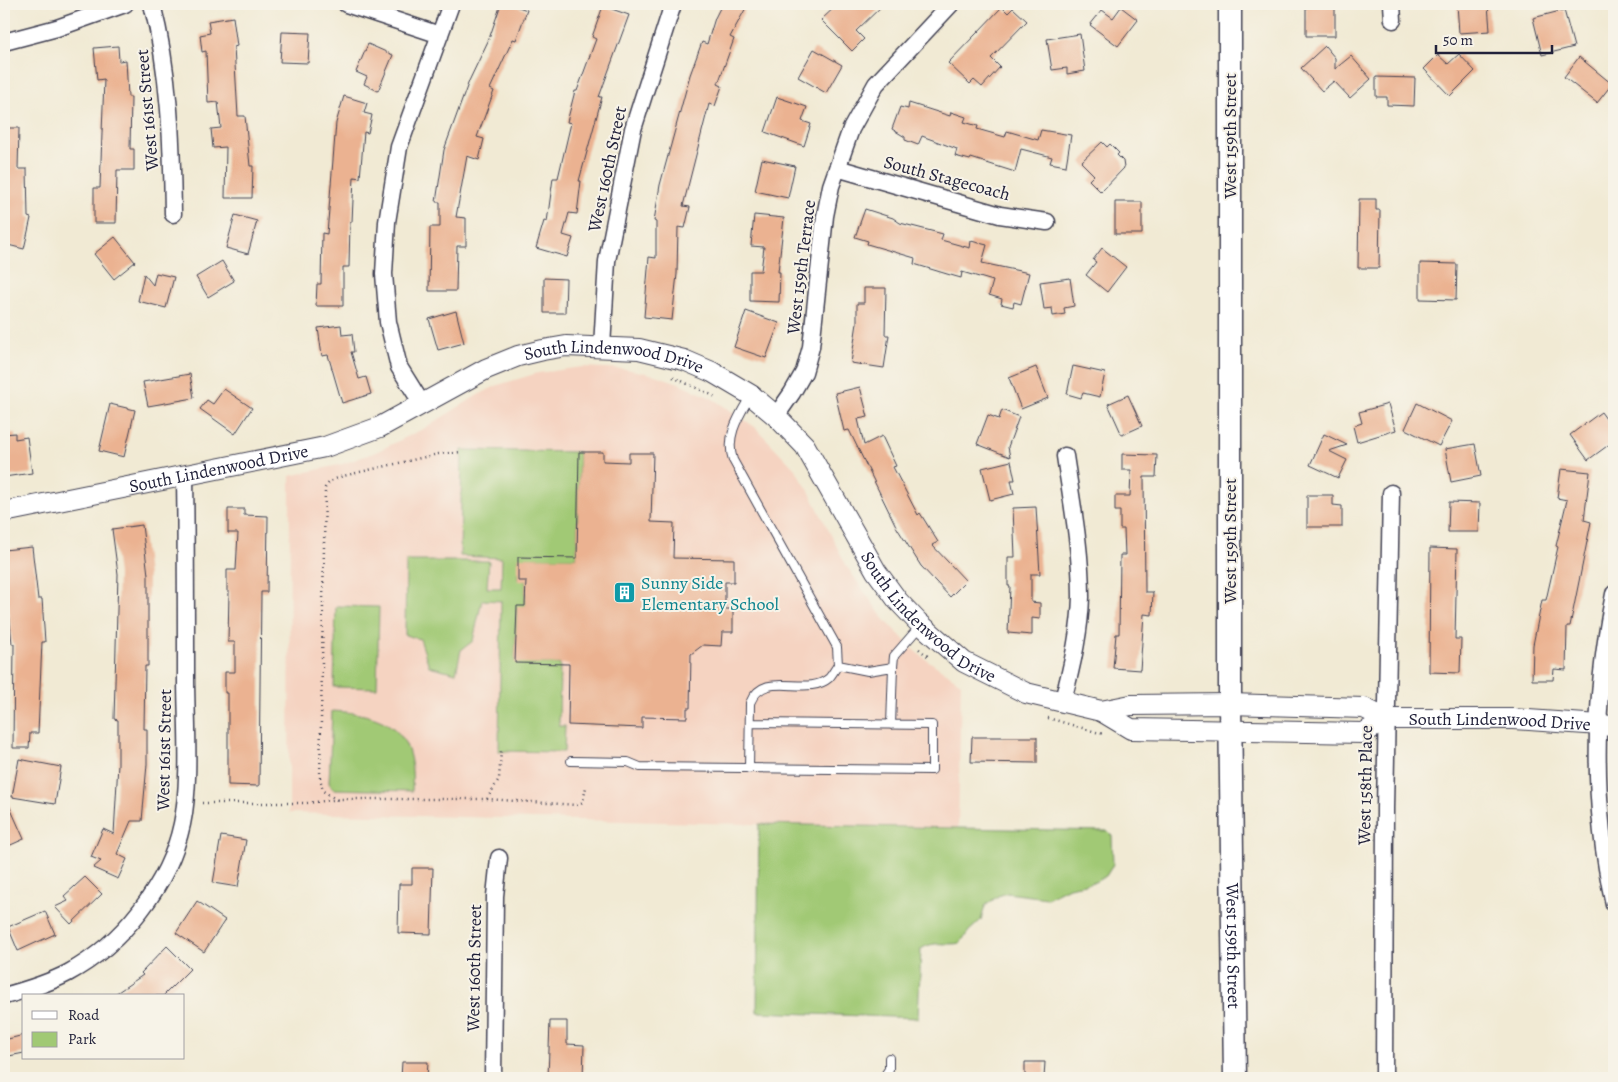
<svg xmlns="http://www.w3.org/2000/svg" width="1618" height="1082" font-family="Alegreya,serif">
<style>
.built{fill:#f5d3c1}
.green{fill:#a1c974;stroke:#627658}
.building{fill:#ebb291}
.lines{fill:none;stroke-linecap:round;stroke-linejoin:round}
.service-casing{stroke:#414052;stroke-width:10}
.minor-casing{stroke:#414052;stroke-width:19}
.tertiary-casing{stroke:#414052;stroke-width:22}
.secondary-casing{stroke:#414052;stroke-width:25}
.path{stroke:#414052;stroke-width:2.5;stroke-dasharray:1 4;stroke-linecap:butt}
.service{stroke:#fff;stroke-width:8}
.minor{stroke:#fff;stroke-width:16}
.tertiary{stroke:#fff;stroke-width:20}
.secondary{stroke:#fff;stroke-width:22}
.labels{text-anchor:middle;stroke-width:4;stroke-linejoin:round;paint-order:stroke}
.street-label{font-size:18px;fill:#22223b;stroke:#f7f3e8}
.culture-label{font-size:18px;fill:#0d838f;stroke:#f7f3e8;text-anchor:start}
</style>
<rect width="100%" height="100%" fill="#f7f3e8"/>
<filter id="ink" filterUnits="userSpaceOnUse"><feTurbulence type="fractalNoise" baseFrequency=".02" numOctaves="2"/><feDisplacementMap in="SourceGraphic" scale="10" xChannelSelector="R" yChannelSelector="G"/><feConvolveMatrix kernelMatrix="1 2 1 2 8 2 1 2 1" color-interpolation-filters="sRGB"/></filter>
<filter id="wash" filterUnits="userSpaceOnUse"><feTurbulence type="fractalNoise" baseFrequency=".0096" numOctaves="4" result="noise"/><feDisplacementMap in="SourceGraphic" scale="20" xChannelSelector="R" yChannelSelector="G"/><feGaussianBlur stdDeviation="1.12" result="paint"/><feColorMatrix in="noise" values="0 0 0 0 0 0 0 0 0 0 0 0 0 0 0 0 0 1.4 0 .05"/><feComposite in="paint" operator="in"/></filter>
<g filter="url(#wash)">
<rect width="100%" height="100%" fill="#f1ead4"/>
<!-- built -->
<path class="built" d="M582 367 626 369 655 375 679 383 713 399 755 427 795 469 809 491 847 567 883 618 917 653 961 683 958 829 289 813 290 476 343 464 376 452 425 428 478 395 498 385 538 373Z"/>
<!-- green -->
<path class="green" d="M462 450 579 452 577 558H518V580L526 581 525 606 517 607 515 662 560 664 559 726H565L564 752 499 751 501 601 482 600 473 641 461 650 456 673 429 666 420 639 405 635 406 561H489L487 588H501L502 558 460 556Z
M336 606 379 607 377 688 334 687Z
M332 711C388 714 416 730 412 791L333 789 329 783Z
M759 824 1107 831 1112 836 1113 865 1106 876 1095 882 1069 887 1047 898 1007 893 998 896 985 906 981 920 969 931 960 943C947 946 934 940 921 949L918 1018 757 1012Z"/>
<g id="blocks">
<!-- building -->
<path class="building" d="M501 4H510L527 10 516 40 513 39 490 89 494 91 477 137 484 139 479 160 467 156 456 217 466 218V246H457L456 291H429L430 227H440V202H436L444 150 469 81 489 39Z
M722 4H748L730 37 734 39 718 84 722 86 715 106 709 104 683 206 690 207 685 228 678 227 677 274 672 320 644 317 649 257 656 258V222L654 221 660 185 690 75 702 42 707 44 715 18Z
M838 4H884L856 31 864 39 852 51 821 20Z
M1306 4H1335V36H1306Z
M1457 4H1488L1490 31 1459 33Z
M603 6 629 15 599 97H602L579 181H581L577 214 569 213 563 235 573 238 567 257 536 248 544 221 547 222 553 178H558L571 123 567 122 575 91H577L596 39 592 37Z
M1002 7 1008 13 1013 8 1027 21 991 58 1000 67 982 87 974 80 970 84 948 63Z
M1121 7 1138 20 1118 46 1090 25 1102 10 1113 18Z
M1564 10 1574 47 1542 55 1533 18Z
M233 17 237 46 234 47 238 116H245L250 166H253L252 198H225L226 147 213 148 211 129 221 128 218 102 208 103 206 51 202 52 200 35 210 33 208 21Z
M282 32 310 33 308 63 280 62Z
M1080 34 1085 71 1067 74V68L1052 70 1047 39Z
M368 44 393 55 378 91 364 84 367 77 356 72Z
M118 46 119 61 126 60 128 97H131L130 149H134V170H117L116 223H94V188H100L104 79 97 80 94 48Z
M1325 46 1335 58V69L1351 56 1371 79 1350 98 1334 81 1322 91 1301 68Z
M814 49 842 65 826 93 798 77Z
M1459 54 1475 71 1450 96 1424 69 1438 55 1448 64Z
M1579 57 1612 84 1597 103 1564 77Z
M1376 77 1415 78 1414 106 1387 105V97H1376Z
M344 96 367 103 364 113 372 115 368 133 364 132 360 178 354 177 352 222H350L349 267H343V306H316L317 284H321L322 233 327 234 336 123Z
M777 97 807 107 802 121 811 124 804 146 765 132Z
M909 103 950 116 951 112 966 117 964 122 978 126 977 129 1005 137 1007 131 1038 140 1041 130 1071 135 1066 166 1050 163 1052 157 1021 149 1015 172 971 158 970 160 955 156 957 149 922 136 918 145 905 140V137L892 129 900 107 908 109Z
M4 128H19L18 169H27L28 217 31 218 24 249 4 244Z
M1102 142 1107 147 1110 144 1119 153 1117 155 1123 161 1124 168 1101 192 1089 180 1094 175 1081 162Z
M762 159 795 166 788 198 755 191Z
M1359 199H1376V210H1380L1379 268H1358Z
M1115 202H1142V234H1115Z
M865 209 893 218 900 223 943 234 941 240 970 248 971 241 987 245 982 263 1029 273 1021 304 1014 302 1013 307 1001 304 1002 299 989 295 993 281 962 272 961 278 947 274 914 264 915 258 867 244 868 241 855 237Z
M235 215 257 221 248 254 226 248Z
M754 215 784 218 778 272H780L779 302 750 301V271H761L764 247 751 246Z
M115 237 135 262 114 279 94 254Z
M1102 248 1126 267 1107 292 1086 275 1096 262 1093 260Z
M222 261 234 281 208 297 196 277Z
M1420 263 1457 264 1456 300 1420 299Z
M156 273 174 277 166 308 138 301 144 274 153 285Z
M544 278 566 279 565 313H544Z
M1070 278 1074 306 1064 308 1065 314 1053 316 1052 308 1044 309 1040 282Z
M864 288H886L885 335H889L884 368 851 363 857 323V303H864Z
M456 311 464 343 438 350 429 319Z
M746 311 779 323 766 358 734 347Z
M341 325 342 335 352 334 354 352H351L359 379 366 377 371 394 342 403 328 355 322 356 318 328Z
M1073 366 1105 373 1100 397 1083 393 1081 398 1067 394Z
M1036 367 1048 398 1021 409 1009 378Z
M190 374 194 398 148 406 143 382Z
M860 387 868 417 858 419 864 445 882 436 896 466 893 467 918 515 920 513 938 542 932 545 966 581 950 597 921 566 897 528 849 430 844 431 835 393Z
M224 389 252 408 235 434 200 409 207 400 213 404Z
M1128 395 1142 426 1122 435 1108 404Z
M1417 403 1452 421 1439 446 1405 429Z
M110 404 135 410 124 457 99 451Z
M1388 404 1396 430 1357 442 1353 426 1362 423 1359 412Z
M1002 410 1019 417 1008 447 1010 457 977 444 988 415 999 419Z
M1601 412 1614 430V441L1588 460 1570 435Z
M15 433V439L27 437 32 473 4 477V434Z
M1324 434 1347 445 1329 451 1347 460 1338 478 1310 465Z
M1475 444 1481 476 1451 482 1445 449Z
M579 452H603V461L629 462V453H653L651 522 674 523 673 558 734 559V582H725V609H733V632H722L721 646 703 645 691 654 690 708H687V718L642 717V728L568 725 569 664 515 663 517 606H525L526 581H518V557L577 558Z
M1122 454 1157 455 1156 477H1144L1145 592H1153L1152 615 1144 614 1140 670 1113 668 1116 634H1119L1120 555H1125L1124 529H1120V511H1115V496H1130L1131 470H1122Z
M1011 461 1015 480H1011L1014 494 990 500 982 468Z
M1561 469 1590 472 1584 520 1591 522 1570 626H1567L1566 670 1554 669 1553 680H1532L1533 645 1542 600H1546L1558 547 1556 546 1567 500 1557 498Z
M1307 495H1333V505L1342 506V527H1307Z
M1449 502 1480 503 1479 532H1448Z
M1036 507 1040 574H1031V602L1040 603V619L1032 618V635L1008 633 1010 586H1008V557H1015L1013 508Z
M228 509H244V515L268 516 267 592H261L259 786 228 785V693H225V672H235V642H228L229 591H227V570H236L238 533H228Z
M142 525 148 575V666H145L144 729H147V764L142 821H131L117 854 127 859 118 879 93 868 101 861 91 857 103 829 114 834 118 764V720L114 719 118 574 112 529Z
M32 547 38 599H42L45 642H42L38 733H30L29 748H13L14 644H12L7 589H4V550Z
M1430 548 1457 549 1455 639H1461L1460 673 1429 672Z
M972 737H1037V763L971 762Z
M19 759 61 767 55 804 12 797Z
M4 794 24 839 4 848Z
M221 836 246 840 238 887 213 883Z
M412 868H433L431 934 398 933 399 884H412Z
M85 877 102 894 71 924 55 907 68 901 64 896Z
M197 901 225 920 204 952 176 933Z
M45 911 55 934 18 951 8 927Z
M167 946 190 969 163 996H112L143 975 141 973Z
M550 1021H567V1044L584 1045 583 1078H548Z
M24 1035V1053L4 1057V1040Z
M402 1062H428L427 1078H401Z
M1025 1062H1045L1044 1078H1025Z"/>
</g>
</g>
<g filter="url(#ink)">
<use href="#blocks" fill-opacity="0" stroke="#414052" stroke-width="1"/>
<g class="lines">
<defs>
<path id="service" d="M751 395C739 416 725 436 733 460L837 647 838 665 868 671 893 667 894 656 921 625
M891 725 893 667
M571 761 628 762 640 767 932 770V725L750 723
M749 769 750 703C764 668 806 698 829 678 832 675 835 669 838 665
M883 1078 889 1069V1058"/>
<path id="minor" d="M152 4C170 73 172 143 173 214
M346 4 440 35
M1392 4 1393 20
M4 42 57 28 125 4
M837 168 1000 215 1047 222
M602 347 607 261 633 129 673 4
M422 404 399 367 388 322 384 274 387 222 399 147 451 4
M776 416 792 393 804 372 811 347 825 216 831 186 851 129 876 84 951 4
M1614 594C1594 695 1591 802 1614 904
M1062 703C1072 668 1080 633 1081 597 1081 550 1072 503 1065 456
M4 996C26 990 47 984 68 973 122 944 169 885 182 824 191 783 186 720 186 677 186 610 186 543 185 476
M493 1078 495 896 499 858
M1384 1078 1385 809 1391 493"/>
<g id="tertiary">
<path id="s1" d="M4 512 325 447 380 427 486 369 518 356 543 350 566 346 639 349 684 360 712 372 751 395 776 416 805 446 876 571 898 601 918 622 964 662 1026 693 1101 711 1131 729 1364 733 1386 719"/>
<path id="s2" d="M1101 711 1131 705 1230 704 1364 708 1386 719H1513L1614 726"/>
</g>
<g id="secondary">
<path id="s3" d="M1230 4V704L1235 1078"/>
</g>
</defs>
<!-- service casing -->
<use href="#service" class="service-casing"/>
<!-- minor casing -->
<use href="#minor" class="minor-casing"/>
<!-- tertiary casing -->
<use href="#tertiary" class="tertiary-casing"/>
<!-- secondary casing -->
<use href="#secondary" class="secondary-casing"/>
<!-- path -->
<path class="path" d="M673 377 718 398
M919 649 930 658
M1048 718 1103 734
M487 799 499 779 501 751
M337 800 323 791 320 778 325 488 330 481 343 476 438 454 462 452
M202 803H307L341 799H487L577 805 583 802 586 787"/>
<!-- service -->
<use href="#service" class="service"/>
<!-- minor -->
<use href="#minor" class="minor"/>
<!-- tertiary -->
<use href="#tertiary" class="tertiary"/>
<!-- secondary -->
<use href="#secondary" class="secondary"/>
</g>
</g>
<!-- icons -->
<defs>
<symbol id="building-square" viewBox="-11 -11 22 22"><rect x="-9" y="-9" width="18" height="18" rx="4" fill="#0f9aa8" stroke="#f7f3e8"/><path d="M-4-6H4V6H1V3H-1V6H-4ZM-2.5-4.3h1.7v1.8h-1.7ZM.8-4.3h1.7v1.8H.8ZM-2.5-1h1.7V.8h-1.7ZM.8-1h1.7V.8H.8Z" fill="#fff"/></symbol>
</defs>
<g fill-rule="evenodd">
<use href="#building-square" x="612" y="580" width="25" height="25"/>
</g>
<g class="labels">
<!-- street labels -->
<g class="street-label">
<text transform="translate(147 110) rotate(-95)" y="6">West 161st Street</text>
<text transform="translate(1230 136) rotate(-90)" y="6">West 159th Street</text>
<text transform="translate(607 169) rotate(-78)" y="6">West 160th Street</text>
<text transform="translate(947 178) rotate(15)" y="6">South Stagecoach</text>
<text transform="translate(801 267) rotate(-83)" y="6">West 159th Terrace</text>
<text dy="6" stroke="none"><textPath href="#s1" startOffset="639">South Lindenwood Drive</textPath></text>
<text dy="6" stroke="none"><textPath href="#s1" startOffset="219">South Lindenwood Drive</textPath></text>
<text transform="translate(1230 541) rotate(-90)" y="6">West 159th Street</text>
<text dy="6" stroke="none"><textPath href="#s1" startOffset="1074">South Lindenwood Drive</textPath></text>
<text dy="6" stroke="none"><textPath href="#s2" startOffset="402">South Lindenwood Drive</textPath></text>
<text transform="translate(164 750) rotate(-89)" y="6">West 161st Street</text>
<text transform="translate(1365 785) rotate(-89)" y="6">West 158th Place</text>
<text dy="6" stroke="none"><textPath href="#s3" startOffset="942">West 159th Street</textPath></text>
<text transform="translate(474 968) rotate(-89)" y="6">West 160th Street</text>
</g>
<!-- culture labels -->
<g class="culture-label">
<text x="641" y="589">Sunny Side<tspan x="641" dy="21">Elementary School</tspan></text>
</g>
</g>
<!-- margin -->
<rect width="1618" height="1082" fill="none" stroke="#f7f3e8" stroke-width="20"/>
<!-- legend -->
<rect x="22" y="994" width="162" height="65" fill="#f7f3e8" stroke="#a29fa3"/>
<rect x="32" y="1011" width="25" height="8" fill="#ffffff" stroke="#a29fa3"/>
<text x="68" y="1020" font-size="15" fill="#22223b">Road</text>
<rect x="32" y="1032" width="25" height="15" fill="#a1c974" stroke="#a29fa3"/>
<text x="68" y="1044" font-size="15" fill="#22223b">Park</text>
<!-- scale -->
<path d="M1436 45v8h116v-8" fill="none" stroke="#22223b" stroke-width="2.5"/>
<text x="1443" y="45" font-size="15" fill="#22223b" stroke="#f7f3e8" stroke-width="4" paint-order="stroke">50 m</text>
</svg>
